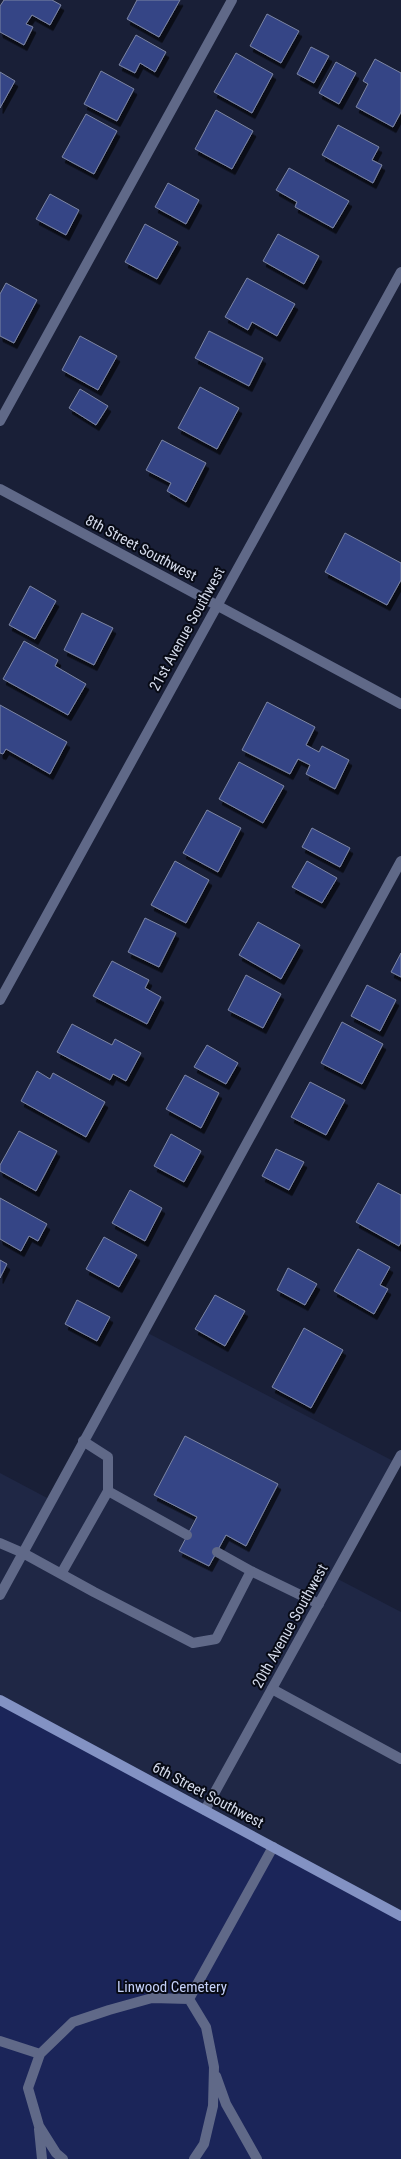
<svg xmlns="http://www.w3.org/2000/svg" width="401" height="2159" font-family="'Roboto Condensed',sans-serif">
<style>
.built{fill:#1f2745}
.green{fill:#1b2559}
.building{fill:#354586;stroke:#7d86a4;filter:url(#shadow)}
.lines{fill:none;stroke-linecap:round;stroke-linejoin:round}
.lane{stroke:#606988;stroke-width:10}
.street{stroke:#606988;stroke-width:10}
.secondary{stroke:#8392c3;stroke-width:10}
.labels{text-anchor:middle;stroke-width:4;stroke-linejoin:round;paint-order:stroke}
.street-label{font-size:15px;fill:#d4daea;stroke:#070a15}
.park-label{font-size:15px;fill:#c4d0f8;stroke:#070a15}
</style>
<defs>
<filter id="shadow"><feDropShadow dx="3" dy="5.5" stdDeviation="0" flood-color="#0009"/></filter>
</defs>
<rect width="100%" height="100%" fill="#191f37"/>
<!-- built -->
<path class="built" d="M144 1331 397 1463 334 1577 401 1612V1916L0 1700V1473L51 1500Z"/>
<!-- green -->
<path class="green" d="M0 1700 401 1916V2159H0Z"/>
<!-- building -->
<path class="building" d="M4 0H52L61 5 50 25 32 15 26 24 33 27 24 45 0 32V6Z
M137 0H180L159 37 127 19Z
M267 14 299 31 281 63 250 46Z
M136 35 166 52 155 72 140 63 135 73 119 65Z
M311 47 329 56 314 83 297 74Z
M236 53 273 74 252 113 214 92Z
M375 59 401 73V112L393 127 356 107 368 84 363 81Z
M336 62 356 73 339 104 319 93Z
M101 71 134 89 117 121 84 104Z
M0 72 15 81 0 108Z
M216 110 253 131 232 169 195 149Z
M86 114 117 131 94 174 62 157Z
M338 125 379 147 372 160 382 165 373 183 322 155Z
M289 168 349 201 333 228 295 207 297 202 276 190Z
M168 183 199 200 186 224 155 207Z
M50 194 79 210 66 235 36 219Z
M145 224 178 242 157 279 125 262Z
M278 234 319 256 304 284 263 261Z
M247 278 295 304 277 336 252 322 248 330 225 317Z
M6 283 37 300 14 343 0 336V294Z
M209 331 263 358 249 386 195 358Z
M80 336 117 356 98 390 62 370Z
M200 387 239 408 217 449 178 428Z
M80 389 108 406 96 425 69 408Z
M162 440 206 463 186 502 167 491 171 483 146 470Z
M345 533 401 563V580L387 605 325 572Z
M30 586 56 601 35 639 9 625Z
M82 613 113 628 94 665 64 650Z
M24 641 58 660 55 666 86 684 68 715 3 679Z
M267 702 315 727 306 745 319 752 322 746 349 760 335 789 306 774 310 765 298 759 290 774 242 750Z
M0 705 67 742 50 774 6 749 3 754 0 753Z
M239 762 284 786 263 823 219 799Z
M207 810 241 828 218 872 183 853Z
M312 828 350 848 340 867 302 847Z
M175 861 209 880 186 923 151 905Z
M307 861 337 878 322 903 292 887Z
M145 918 176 933 159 967 128 952Z
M258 922 300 945 281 979 239 955Z
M401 953V977L391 972Z
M112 961 149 980 145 988 161 997 147 1024 93 996Z
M246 975 281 994 263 1028 228 1010Z
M367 985 396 1000 380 1031 351 1016Z
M342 1022 383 1044 362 1084 321 1063Z
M72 1024 112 1045 115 1039 141 1053 126 1081 113 1074 110 1080 57 1052Z
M207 1045 238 1063 226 1084 194 1067Z
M37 1071 50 1079 53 1073 105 1102 86 1137 21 1101Z
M185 1075 219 1093 201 1128 166 1109Z
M310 1082 345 1100 326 1135 291 1117Z
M19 1131 57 1151 36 1191 0 1171V1165Z
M171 1134 201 1151 184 1182 154 1166Z
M276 1149 304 1162 289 1190 262 1176Z
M378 1183 401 1195V1242L399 1246 356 1222Z
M130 1190 162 1208 145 1241 112 1223Z
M0 1198 47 1224 38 1241 29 1236 21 1251 0 1239Z
M104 1237 137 1255 119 1287 86 1269Z
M358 1249 390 1267 380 1285 388 1289 374 1314 334 1291Z
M0 1260 7 1264 0 1278Z
M288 1268 317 1284 305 1305 277 1290Z
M215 1295 245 1311 225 1346 195 1329Z
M77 1300 110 1317 97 1341 65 1324Z
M304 1328 343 1350 311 1408 272 1387Z
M185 1436 278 1484 246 1546 226 1535 209 1566 179 1551 197 1517 154 1495Z"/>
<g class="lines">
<!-- lane -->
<path class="lane" d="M0 421 232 0
M108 1491 187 1535
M0 1543 23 1553 94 1592 193 1643 216 1639 251 1571 319 1604
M217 1552 251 1571
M61 1574 108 1491V1457L83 1441
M0 1595 401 861
M272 1689 401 1759
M189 1999 206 2027 214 2067 213 2106 204 2144 194 2159
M0 2041 40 2054 73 2022 109 2010 152 1998 189 1999 273 1847
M40 2054 28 2088 39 2126 56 2153 63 2159
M216 2076 226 2104 257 2159
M39 2129 42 2159"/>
<!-- street -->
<path class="street" d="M0 489 401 704
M0 1000 401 272
M205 1810 401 1455"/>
<!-- secondary -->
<path class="secondary" d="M0 1700 401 1916"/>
</g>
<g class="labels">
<!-- street labels -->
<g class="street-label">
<text transform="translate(141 548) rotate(28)" y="5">8th Street Southwest</text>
<text transform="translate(187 629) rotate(-61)" y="5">21st Avenue Southwest</text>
<text transform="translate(290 1626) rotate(-61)" y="5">20th Avenue Southwest</text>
<text transform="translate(208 1795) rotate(28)" y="5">6th Street Southwest</text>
</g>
<!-- park labels -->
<g class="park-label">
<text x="172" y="1992">Linwood Cemetery</text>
</g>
</g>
</svg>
